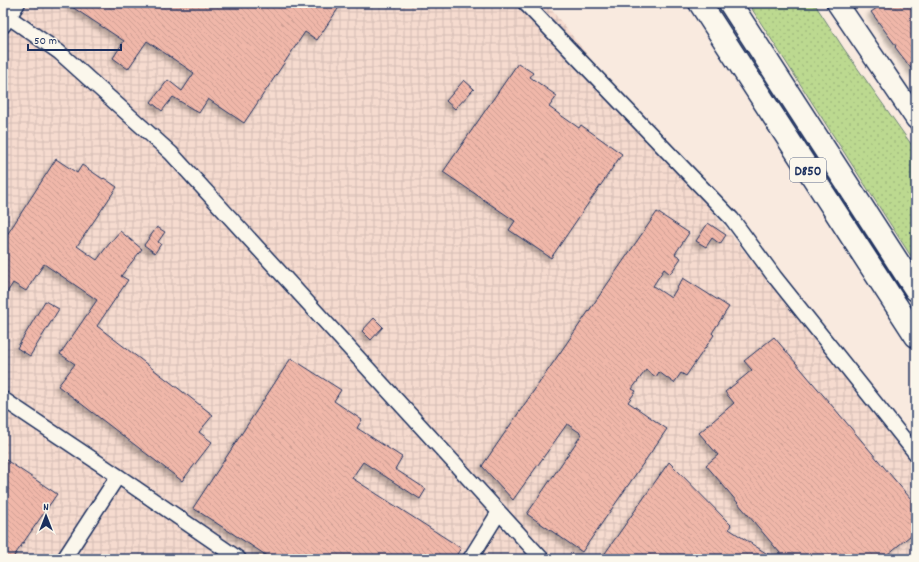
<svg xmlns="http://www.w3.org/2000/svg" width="919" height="562" font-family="Dekko,sans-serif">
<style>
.industrial{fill:url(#industrial-grid)}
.grass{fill:url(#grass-dots);stroke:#6c8477}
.building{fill:url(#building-back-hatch);stroke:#1b2f5e;filter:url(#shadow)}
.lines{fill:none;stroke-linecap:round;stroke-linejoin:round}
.street-casing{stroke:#1b2f5e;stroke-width:17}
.secondary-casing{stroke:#1b2f5e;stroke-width:23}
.highway-casing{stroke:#1b2f5e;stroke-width:25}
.street{stroke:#fbf7ec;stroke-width:14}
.secondary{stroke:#fbf7ec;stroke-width:20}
.highway{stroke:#fbf7ec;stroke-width:22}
.labels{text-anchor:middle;stroke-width:3.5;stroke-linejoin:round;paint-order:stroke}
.shield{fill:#fbf7ec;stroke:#5e6b89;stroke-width:1}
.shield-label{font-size:14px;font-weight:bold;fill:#1b2f5e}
</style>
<defs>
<pattern id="industrial-grid" width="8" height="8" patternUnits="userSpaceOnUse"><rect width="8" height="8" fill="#f6dbcf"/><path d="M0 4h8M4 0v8" fill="none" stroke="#d2bcb4"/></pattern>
<pattern id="grass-dots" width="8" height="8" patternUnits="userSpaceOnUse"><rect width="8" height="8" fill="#bcd990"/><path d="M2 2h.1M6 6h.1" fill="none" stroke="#a1bb7f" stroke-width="1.8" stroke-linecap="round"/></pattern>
<pattern id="building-back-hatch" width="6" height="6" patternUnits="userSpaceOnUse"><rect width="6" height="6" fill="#f0b7a9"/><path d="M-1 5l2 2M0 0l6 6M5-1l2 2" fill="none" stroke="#cd9e94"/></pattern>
<filter id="shadow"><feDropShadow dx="-3.5" dy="3.5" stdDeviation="2" flood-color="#0004"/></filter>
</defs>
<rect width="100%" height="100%" fill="#f9eadf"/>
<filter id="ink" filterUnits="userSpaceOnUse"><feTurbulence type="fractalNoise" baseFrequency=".025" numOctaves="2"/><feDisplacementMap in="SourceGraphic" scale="8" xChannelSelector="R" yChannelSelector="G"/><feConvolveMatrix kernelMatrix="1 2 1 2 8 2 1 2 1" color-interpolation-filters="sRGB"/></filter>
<g filter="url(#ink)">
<!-- industrial -->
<path class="industrial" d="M3 3H546L916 466V559H3Z"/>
<!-- grass -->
<path class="grass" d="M748 3H814L844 49 916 151V264Z"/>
<!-- building -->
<path class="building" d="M66 3H342L317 40 305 32 244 123 208 99 199 113 173 97 162 111 151 102 168 80 182 91 194 73 147 41 128 69 113 58 124 41Z
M884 3H916V75L895 47 896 46 871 12Z
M518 63 533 73 530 77 557 96 549 107 579 128 581 125 622 154 551 258 509 230 515 221 443 172Z
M464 80 474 89 455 109 446 101Z
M56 159 77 173 82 165 103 179 104 178 117 187 77 246 97 260 105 249 120 231 142 249 121 276 128 280 97 326 213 415 199 432 212 442 182 481 58 386 75 364 60 354 97 300 44 264 26 291 13 283 3 299V241Z
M657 212 689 233 675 254 681 258 670 274 664 269 653 286 671 298 683 278 729 307 712 333 714 335 686 376 681 373 674 383 659 372 656 377 646 370 632 389 636 391 628 402 667 429 582 552 527 514 582 434 567 424 513 500 482 466Z
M708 223 726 235 720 244 712 238 706 247 696 241Z
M157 227 165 232 158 242 161 244 155 253 144 245Z
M45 301 59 309 30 356 17 348Z
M374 318 383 327 371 340 362 331Z
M774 337 916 505V531L882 559H785L706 465 718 455 699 433 734 403 725 392 752 370 744 361Z
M291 358 341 390 334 401 362 420 357 428 402 457 395 469 426 489 420 499 363 462 352 478 461 548 454 559H272L193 508Z
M3 458 57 494 12 559H3Z
M669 462 731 525 729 529 775 559H601Z"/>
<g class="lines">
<defs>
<path id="street" d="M525 3 732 219 774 276 916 454
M3 13 59 52 171 153 542 559
M3 26 18 3
M3 399 118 476 239 559
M64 559 118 476
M470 559 499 512"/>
<path id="secondary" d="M837 3 916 119"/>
<path id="highway" d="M700 3 916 336
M730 3 916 290"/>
</defs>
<!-- street casing -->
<use href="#street" class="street-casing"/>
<!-- secondary casing -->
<use href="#secondary" class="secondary-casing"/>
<!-- highway casing -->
<use href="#highway" class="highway-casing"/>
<!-- street -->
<use href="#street" class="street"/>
<!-- secondary -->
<use href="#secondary" class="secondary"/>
<!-- highway -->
<use href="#highway" class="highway"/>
</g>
</g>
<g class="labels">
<!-- shield labels -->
<rect class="shield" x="790" y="158" width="36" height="24" rx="3"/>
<g class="shield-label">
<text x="808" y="175">D850</text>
</g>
</g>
<!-- margin -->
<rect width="919" height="562" fill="none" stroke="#fbf7ec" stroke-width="16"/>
<rect x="8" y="8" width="903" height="546" fill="none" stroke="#1b2f5e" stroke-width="1.5" filter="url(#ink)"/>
<!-- north arrow -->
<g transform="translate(46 516)" stroke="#fbf7ec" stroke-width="3" paint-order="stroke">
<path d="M0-3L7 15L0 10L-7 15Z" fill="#1b2f5e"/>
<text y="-6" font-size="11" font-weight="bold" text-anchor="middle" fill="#1b2f5e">N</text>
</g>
<!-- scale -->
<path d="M28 44v6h93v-6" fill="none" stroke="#1b2f5e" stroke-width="2"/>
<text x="34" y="44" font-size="12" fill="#1b2f5e" stroke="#fbf7ec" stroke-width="3" paint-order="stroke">50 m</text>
</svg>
